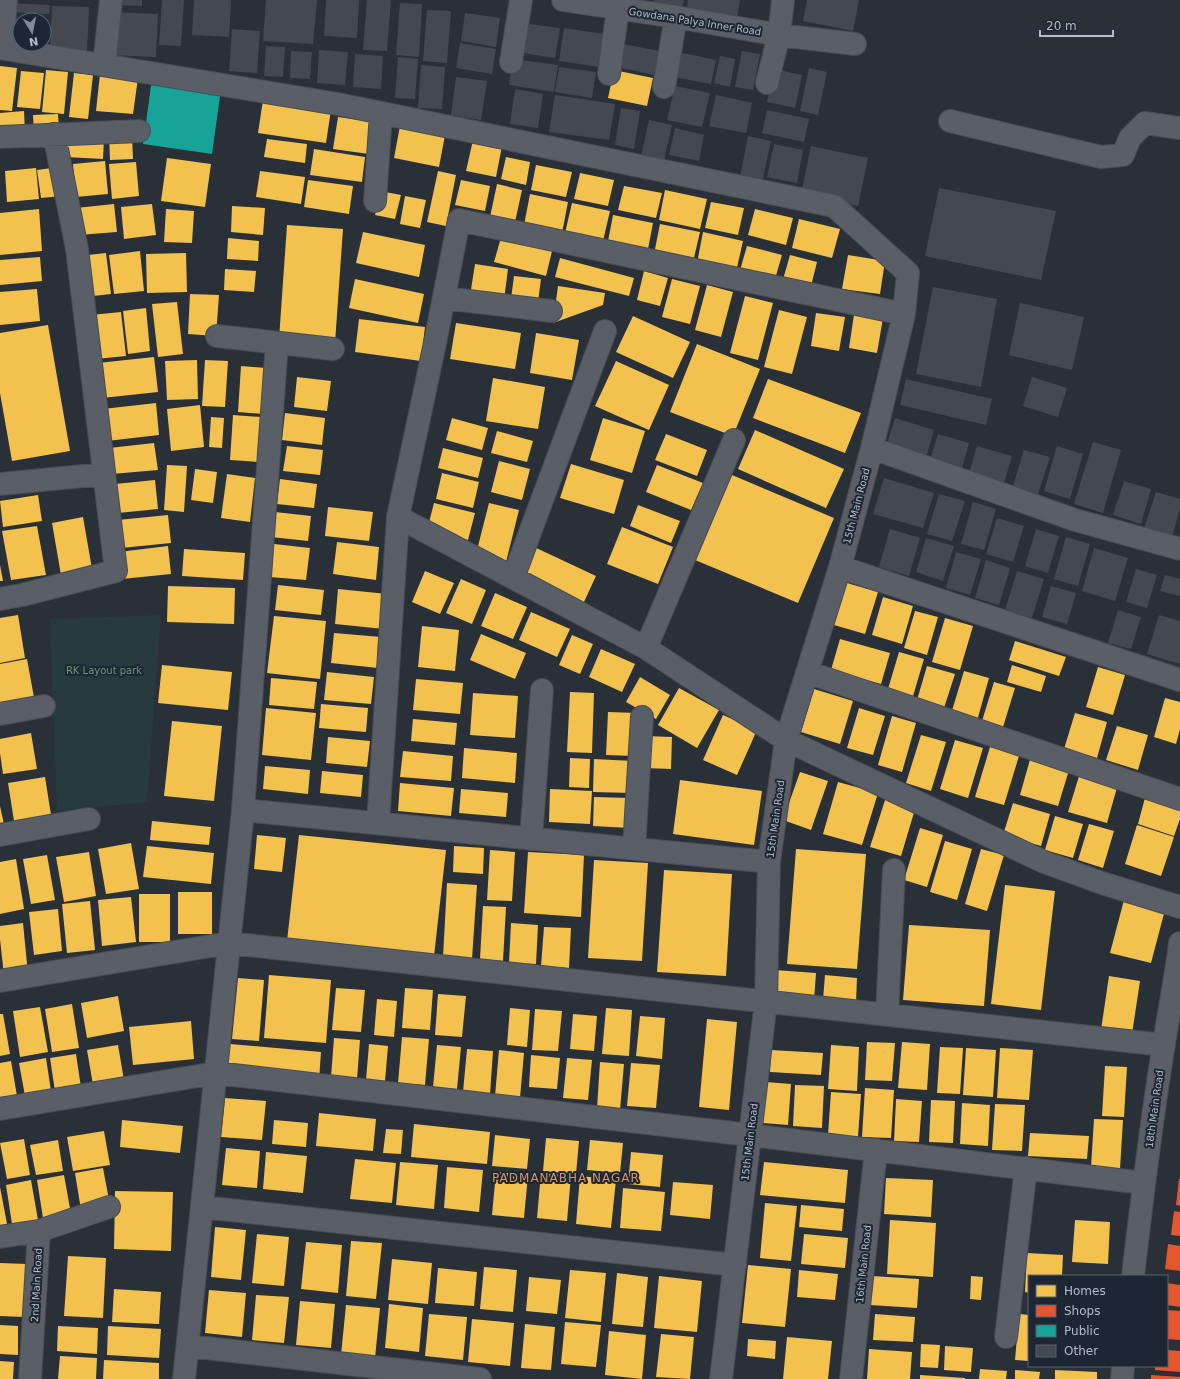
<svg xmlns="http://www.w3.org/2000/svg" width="1180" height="1379" font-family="'DejaVu Sans',sans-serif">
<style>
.green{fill:#273a3e}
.homes{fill:#f2c14e}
.shops{fill:#e4572e}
.public{fill:#17a398}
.building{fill:#444950}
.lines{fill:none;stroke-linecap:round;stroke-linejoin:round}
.minor-casing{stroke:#484c53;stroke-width:24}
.minor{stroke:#5a5e66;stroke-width:22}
.labels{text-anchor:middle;stroke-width:4;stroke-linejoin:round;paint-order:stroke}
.street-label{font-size:10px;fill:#b4bcc9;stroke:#1d2633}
.park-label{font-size:10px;fill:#6b9a76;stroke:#1d2633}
.quarter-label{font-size:12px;letter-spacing:1px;fill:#d59563;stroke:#1d2633}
</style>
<rect width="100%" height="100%" fill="#2a3038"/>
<!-- green -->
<path class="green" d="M161 615 147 802 57 811 50 619Z"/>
<!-- homes -->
<path class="homes" d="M0 66 17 68 12 111 0 110Z
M46 70 68 72 64 114 42 112Z
M614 70 653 78 647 106 608 98Z
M21 71 44 73 40 109 17 107Z
M74 73 93 75 88 119 69 117Z
M100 74 138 78 133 114 96 111Z
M263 100 331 110 326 143 258 133Z
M24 111 25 133 0 135V113Z
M58 114 59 131 34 133 33 115Z
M338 117 374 122 369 154 333 149Z
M400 126 445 135 439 167 394 158Z
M109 134H132L133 159 110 160Z
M68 136 104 138 103 159 66 157Z
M267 139 307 144 305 163 264 157Z
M473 140 502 146 496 177 466 171Z
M314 149 365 157 362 182 310 175Z
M506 157 530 162 526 185 501 179Z
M167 158 211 164 205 207 161 201Z
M105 161 108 194 76 197 73 164Z
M136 162 139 196 112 199 109 164Z
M536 165 572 172 566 197 531 190Z
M59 167 62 196 41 198 37 170Z
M36 168 39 199 7 202 5 171Z
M260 171 305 177 301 204 256 197Z
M438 171 456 175 446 226 427 222Z
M580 173 614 180 608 206 574 199Z
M308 180 353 186 349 214 304 207Z
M461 180 490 186 485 211 455 205Z
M497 184 522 190 515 222 490 217Z
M624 186 662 193 656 218 618 210Z
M665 190 707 199 700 229 659 220Z
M380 191 401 195 395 219 375 215Z
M530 194 568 202 562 233 524 225Z
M405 196 426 200 420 228 400 224Z
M711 202 744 208 738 235 705 228Z
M572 203 610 211 603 241 565 233Z
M114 204 117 232 79 235 76 208Z
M152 204 156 235 124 239 121 207Z
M232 206 265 208 263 235 231 232Z
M39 209 42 251 0 255V213Z
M166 209 194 211 192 243 164 242Z
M755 209 793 218 786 245 748 235Z
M613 215 653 223 648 249 608 241Z
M799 219 840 229 832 258 792 248Z
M660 224 700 232 693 262 654 254Z
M287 225 343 229 335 343 279 339Z
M363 232 425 245 419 277 356 263Z
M703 232 743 241 736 272 697 263Z
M502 234 553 247 546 276 494 262Z
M228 238 259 241 258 261 227 259Z
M747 246 782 255 775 279 740 270Z
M140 251 144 291 114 294 109 255Z
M106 253 111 294 84 297 79 256Z
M186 253 187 292 147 293 146 254Z
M790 255 817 262 810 290 782 283Z
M848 255 885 261 880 294 842 289Z
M40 257 42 281 0 285V260Z
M560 258 634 278 629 296 555 277Z
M475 264 508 269 504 300 470 296Z
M225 269 256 271 254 292 224 290Z
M644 271 668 278 660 306 637 300Z
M514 276 541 279 538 302 511 299Z
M355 279 424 294 418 323 349 308Z
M672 279 700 286 690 324 662 317Z
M707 285 733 292 721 337 695 330Z
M558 286 605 293 603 305 553 323Z
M37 289 40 321 0 325V292Z
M190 294 219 295 216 336 188 334Z
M745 296 773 303 758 360 730 353Z
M177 302 183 354 158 357 152 304Z
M146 308 150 351 128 354 123 311Z
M855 308 884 312 877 353 849 348Z
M779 310 807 317 792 374 764 367Z
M121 312 126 356 96 359 91 315Z
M816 313 845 317 839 351 811 346Z
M633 316 690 342 673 378 616 352Z
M359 319 425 327 421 361 355 352Z
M456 323 521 333 515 369 450 359Z
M48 325 70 451 12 461 0 393V333Z
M536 333 579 340 572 380 530 373Z
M697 344 760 369 733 436 670 412Z
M154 357 158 392 102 398 98 363Z
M197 360 198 399 167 400 165 361Z
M205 360 228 361 225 407 202 406Z
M616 361 669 385 649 430 595 406Z
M241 366 266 368 263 414 238 412Z
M297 377 331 381 327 411 294 407Z
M493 378 545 387 538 429 486 421Z
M768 379 861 413 845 453 753 418Z
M156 403 159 435 107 441 103 409Z
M200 405 204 447 171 451 167 409Z
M285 413 325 418 322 445 282 440Z
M233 415 261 417 258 462 230 460Z
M211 417 224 418 222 448 209 447Z
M452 418 488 428 482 450 446 440Z
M603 418 645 431 632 473 590 460Z
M755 430 844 469 826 508 738 469Z
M497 431 533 441 527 462 491 453Z
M666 434 707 450 697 476 655 460Z
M154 443 158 470 112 474 109 448Z
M287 446 323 450 320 475 283 471Z
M443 448 483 458 478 478 438 468Z
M499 461 530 469 522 500 491 492Z
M571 464 624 480 614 514 560 498Z
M167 465 187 466 184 512 164 510Z
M657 465 703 483 691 510 646 492Z
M195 469 217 472 213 503 191 500Z
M442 473 479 482 473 508 436 499Z
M227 474 255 478 250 522 221 518Z
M732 475 834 518 798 603 695 560Z
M280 479 317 484 314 508 277 504Z
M155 480 158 509 118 513 115 484Z
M38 495 42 521 3 527 0 501Z
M434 503 475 513 468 540 427 530Z
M489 503 519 510 506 562 476 554Z
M638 505 680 521 671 543 630 526Z
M328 507 373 512 369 541 325 536Z
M275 512 311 516 308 541 271 537Z
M168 515 171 543 121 548 118 520Z
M83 517 92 569 61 575 52 523Z
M37 526 46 575 11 580 2 531Z
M622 527 673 547 658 584 607 564Z
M337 542 379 547 376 580 333 574Z
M274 544 310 548 306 580 270 577Z
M168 546 171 574 122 579 119 552Z
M532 546 596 576 583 604 518 574Z
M184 549 245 553 243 580 182 576Z
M0 565 3 581H0Z
M425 571 454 583 440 614 412 602Z
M461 579 486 590 472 624 446 613Z
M847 583 878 592 865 634 834 625Z
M278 585 324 590 321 615 275 610Z
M168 586 235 588 234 624 167 622Z
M338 589 387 594 384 629 335 624Z
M495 593 527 607 513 639 481 626Z
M883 597 913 606 902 644 872 635Z
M915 611 938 617 927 655 904 648Z
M531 612 570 629 557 657 519 640Z
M18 615 25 658 0 663V618Z
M274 616 326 621 320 679 267 673Z
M945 618 973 626 960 670 932 662Z
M422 626 459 630 455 671 418 667Z
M334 633 381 637 378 668 331 663Z
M481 634 526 653 515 679 470 660Z
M572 635 593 644 580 674 559 665Z
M840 639 890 653 881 684 831 670Z
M1015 641 1066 657 1059 676 1009 660Z
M601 649 635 664 622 692 589 677Z
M899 652 924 659 913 696 888 689Z
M27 659 35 703 0 709V664Z
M162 665 232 672 228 710 158 703Z
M1012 665 1046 676 1041 692 1007 682Z
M927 666 955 674 944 708 917 700Z
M1098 667 1125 675 1113 715 1086 707Z
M964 671 989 678 977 721 951 714Z
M327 672 374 677 371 704 324 700Z
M640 677 670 695 656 719 626 702Z
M271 678 317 682 314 709 269 705Z
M416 679 463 683 460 714 413 710Z
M994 682 1015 688 1003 727 982 721Z
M679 688 719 710 697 748 658 725Z
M814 689 853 701 840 744 801 732Z
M570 692 594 693 592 753 567 752Z
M473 693 518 696 515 738 470 735Z
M1165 698 1180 702V729L1176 744 1154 737Z
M321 704 368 708 366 732 319 728Z
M266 708 316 713 311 760 262 755Z
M859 708 885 716 873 755 847 748Z
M608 712 636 713 634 756 606 755Z
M1075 713 1107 722 1097 758 1064 749Z
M723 715 757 730 737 775 703 760Z
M892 716 916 723 902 772 878 765Z
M413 719 457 723 455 745 411 741Z
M172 721 222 726 214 801 164 796Z
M1117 726 1148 735 1138 770 1106 760Z
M31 733 37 769 3 774 0 753V739Z
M921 735 946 742 931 791 906 783Z
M645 736 672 737 671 769 644 768Z
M328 737 370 741 367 767 326 763Z
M955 740 983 748 968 798 940 789Z
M990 747 1019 756 1004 805 975 797Z
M464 748 517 753 515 783 462 778Z
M403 751 453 756 451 781 400 777Z
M1031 756 1070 767 1058 806 1020 795Z
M570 758 590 759 589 788 569 787Z
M594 759 633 761 631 793 593 792Z
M265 766 310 770 308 794 263 789Z
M322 771 363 775 361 797 320 793Z
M800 772 828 781 811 830 783 820Z
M1080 773 1118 784 1107 823 1068 812Z
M45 777 52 821 15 827 8 783Z
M680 780 762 791 754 845 673 834Z
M838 782 878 793 862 845 823 834Z
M400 783 454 788 451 816 398 811Z
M461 789 508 793 506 817 459 813Z
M550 789 592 791 590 824 549 822Z
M1146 794 1180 804V819L1174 836 1138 824Z
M594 797 631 798 630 828 593 826Z
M886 797 916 806 901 856 870 847Z
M1013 803 1050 814 1041 846 1003 835Z
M0 806 5 829 0 830Z
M1055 816 1083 824 1073 858 1045 850Z
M152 821 211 827 209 845 150 840Z
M1089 824 1114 831 1103 868 1078 860Z
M1137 825 1174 837 1161 876 1125 864Z
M920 828 943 835 927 887 904 880Z
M257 835 286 838 282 872 254 869Z
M299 835 446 850 434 956 287 941Z
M945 841 972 849 957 900 930 892Z
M131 843 139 889 106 894 98 849Z
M147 846 214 853 211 884 143 877Z
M454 846 484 848 483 874 453 872Z
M796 849 866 854 857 969 787 964Z
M981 849 1004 855 987 911 965 904Z
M490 850 515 852 512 901 487 900Z
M89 852 96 896 64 902 56 857Z
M528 852 584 855 581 917 524 913Z
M47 855 55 900 31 904 23 859Z
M16 859 24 909 0 914V862Z
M594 860 648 863 642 961 588 958Z
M664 870 732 874 726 976 657 972Z
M447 883 477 885 472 959 443 957Z
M1005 885 1055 891 1041 1010 991 1004Z
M178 892H212V934H178Z
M139 894H170V942H139Z
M131 897 136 942 102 946 98 900Z
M1124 900 1165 910 1151 963 1110 953Z
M90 901 95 950 67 953 62 904Z
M483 906 506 907 503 961 480 959Z
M58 909 62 951 34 955 29 912Z
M23 923 28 974 4 976 0 939V926Z
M511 923 538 925 536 964 509 963Z
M909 925 990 930 984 1006 903 1000Z
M544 927 571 928 569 968 541 966Z
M775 970 816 973 814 1001 773 998Z
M269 975 331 980 326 1043 264 1038Z
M825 975 857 978 856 1003 823 1000Z
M1109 976 1140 981 1132 1034 1101 1030Z
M238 978 264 980 259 1041 232 1039Z
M336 988 365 990 361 1032 332 1030Z
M405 988 433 990 430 1030 402 1028Z
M438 994 466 996 462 1037 435 1035Z
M118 996 124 1031 87 1038 81 1003Z
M377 999 397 1001 394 1037 374 1035Z
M72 1004 79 1048 52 1052 45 1009Z
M40 1007 48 1052 20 1057 13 1011Z
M510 1008 530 1010 527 1047 507 1045Z
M606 1008 632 1010 629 1056 602 1054Z
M535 1009 562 1011 558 1051 532 1050Z
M0 1014H3L10 1054 0 1056Z
M573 1014 597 1016 594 1051 570 1049Z
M640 1016 665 1018 662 1059 636 1056Z
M707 1019 737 1022 729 1110 699 1107Z
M191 1021 194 1059 133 1065 129 1027Z
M402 1037 429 1039 425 1085 398 1083Z
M334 1038 360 1040 357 1079 331 1077Z
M867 1042 895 1043 892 1081 865 1080Z
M902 1042 930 1044 927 1090 898 1088Z
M230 1044 321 1052 319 1080 227 1073Z
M369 1044 388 1046 385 1081 366 1080Z
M118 1045 124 1080 93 1085 87 1050Z
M437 1045 461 1047 457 1089 433 1087Z
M831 1045 859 1047 857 1091 828 1089Z
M940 1047 963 1048 960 1094 937 1093Z
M966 1048 996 1050 993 1097 963 1095Z
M1000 1048 1033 1050 1029 1100 997 1098Z
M467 1049 493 1051 490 1094 463 1092Z
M499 1050 524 1053 520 1098 495 1096Z
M771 1050 823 1053 821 1075 770 1072Z
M76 1054 82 1094 56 1098 50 1058Z
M531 1055 560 1058 557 1089 529 1087Z
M46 1058 51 1091 25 1096 19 1063Z
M567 1058 592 1060 588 1100 563 1098Z
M11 1061 17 1096 0 1099V1063Z
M600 1062 624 1064 620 1110 597 1108Z
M631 1063 660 1065 656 1108 627 1106Z
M1105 1066 1127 1067 1124 1117 1102 1116Z
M766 1082 791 1084 788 1125 763 1123Z
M795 1085 824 1086 822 1128 793 1126Z
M865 1088 894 1090 891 1138 862 1137Z
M831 1092 861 1094 858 1137 828 1135Z
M225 1098 266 1101 262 1140 221 1137Z
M896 1099 922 1101 919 1142 894 1141Z
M931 1100 955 1101 953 1143 929 1142Z
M962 1103 990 1105 988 1146 960 1144Z
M995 1104 1025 1105 1022 1151 992 1150Z
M319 1113 376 1119 373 1151 316 1146Z
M1094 1119 1123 1120 1120 1169 1091 1167Z
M122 1120 183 1126 180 1153 120 1147Z
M274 1120 308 1123 306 1147 272 1144Z
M414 1124 490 1132 487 1164 411 1157Z
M386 1129 403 1130 401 1154 383 1153Z
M104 1131 110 1165 73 1171 67 1137Z
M1030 1133 1089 1136 1087 1159 1028 1156Z
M495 1135 530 1139 527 1169 492 1166Z
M546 1138 579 1141 576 1174 543 1171Z
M24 1139 30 1175 7 1179 0 1143Z
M58 1140 63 1171 36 1175 30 1145Z
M590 1140 623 1143 620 1173 587 1170Z
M226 1148 260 1151 257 1188 222 1185Z
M266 1152 307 1156 303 1193 263 1189Z
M631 1152 663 1155 660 1187 628 1184Z
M355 1159 396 1163 392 1203 350 1199Z
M400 1162 438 1165 434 1209 396 1205Z
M764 1162 848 1170 845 1203 760 1195Z
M447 1167 483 1170 479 1212 444 1208Z
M103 1168 110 1205 81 1210 75 1173Z
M496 1172 528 1175 524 1218 492 1215Z
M541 1173 571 1176 567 1221 537 1218Z
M64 1175 71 1214 43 1218 37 1180Z
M580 1176 616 1180 611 1228 576 1224Z
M886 1178 933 1180 931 1217 884 1214Z
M31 1180 38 1220 12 1224 6 1185Z
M673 1182 713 1185 710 1219 670 1215Z
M0 1187 8 1229 0 1230Z
M623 1188 665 1192 661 1231 620 1228Z
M115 1191 173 1192 171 1251 114 1249Z
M765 1203 797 1206 791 1261 760 1258Z
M801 1205 844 1209 842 1231 799 1227Z
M890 1220 936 1223 933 1277 887 1274Z
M1075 1220 1110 1222 1108 1264 1072 1262Z
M215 1227 246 1230 241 1280 211 1277Z
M257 1234 289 1237 284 1286 252 1283Z
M804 1234 848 1238 845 1268 801 1264Z
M351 1241 382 1243 376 1299 346 1296Z
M306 1242 342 1245 338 1293 301 1289Z
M1027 1253 1063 1255 1062 1276H1029V1293L1025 1292Z
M68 1256 106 1258 103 1318 64 1316Z
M392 1259 432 1263 428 1304 388 1300Z
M0 1263 27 1264 24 1317 0 1316Z
M748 1265 791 1269 785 1327 742 1323Z
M484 1267 517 1270 513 1312 480 1309Z
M438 1268 477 1272 474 1306 435 1303Z
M570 1270 606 1273 601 1322 565 1318Z
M799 1270 838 1274 835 1300 797 1297Z
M617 1273 648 1277 643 1327 612 1324Z
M659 1276 702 1281 697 1332 654 1328Z
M872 1276 919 1279 917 1308 870 1305Z
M971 1276 983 1277 981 1300 970 1299Z
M529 1277 561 1280 557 1314 526 1311Z
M114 1289 161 1292 159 1324 112 1322Z
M209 1290 246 1293 242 1337 205 1333Z
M256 1295 289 1297 284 1343 252 1340Z
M300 1301 335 1304 331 1348 296 1345Z
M389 1304 423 1308 419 1352 385 1348Z
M346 1305 380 1308 375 1358 341 1355Z
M429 1314 467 1317 463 1360 425 1356Z
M875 1314 915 1317 913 1342 873 1340Z
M1019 1314 1029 1315V1361L1015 1360Z
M472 1319 514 1323 510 1366 468 1362Z
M565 1322 601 1325 596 1367 561 1364Z
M525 1324 555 1327 551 1370 521 1368Z
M0 1325 18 1326V1355L0 1354Z
M58 1326 98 1328 97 1354 57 1351Z
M108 1326 161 1329 159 1358 107 1355Z
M609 1331 646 1335 642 1379 605 1375Z
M661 1334 694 1337 690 1379 656 1377Z
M787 1337 832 1341 828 1379H783Z
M748 1339 776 1341 775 1359 747 1356Z
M921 1344 940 1345 938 1368 920 1367Z
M945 1346 973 1348 971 1372 944 1370Z
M869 1349 912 1352 910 1379H867Z
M60 1356 97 1358 96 1379H58Z
M104 1360 159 1363V1379H103Z
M0 1361 14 1362 13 1379H0Z
M980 1369 1007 1371 1006 1379H979Z
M1015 1370 1040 1372 1039 1379H1015Z
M1055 1370 1097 1372V1379H1055Z
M920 1375 965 1378V1379H920Z"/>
<!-- shops -->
<path class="shops" d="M1179 1179H1180V1206L1176 1205Z
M1174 1211 1180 1212V1236L1171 1235Z
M1168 1244 1180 1246V1271L1165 1269Z
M1167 1283 1180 1285V1307L1167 1305Z
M1167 1310 1180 1311V1340L1167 1339Z
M1167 1350 1180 1351V1372L1155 1370V1366H1167Z
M1151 1375 1180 1377V1379H1151Z"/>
<!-- public -->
<path class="public" d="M152 79 221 89 212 154 143 144Z"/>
<!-- building -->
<path class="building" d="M116 0H142V6L116 5Z
M162 0H184L181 46 159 45Z
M194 0H231L229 37 192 35Z
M266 0H317L313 44 263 41Z
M326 0H359L357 38 324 36Z
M367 0H391L387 51 363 50Z
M654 0H684L682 9 654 4Z
M688 0H740L737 19 686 12Z
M807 0H859L853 31 803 21Z
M7 3 50 5 49 14 7 12Z
M400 3 422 4 419 57 396 55Z
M52 6 89 7 87 54 50 52Z
M427 10 451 11 447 63 423 61Z
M112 12 158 14 156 57 110 55Z
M465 13 500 18 496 47 461 41Z
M6 18 29 19V20H20V42H4Z
M44 19 48 20 47 44 44 43Z
M521 23 560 28 555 58 517 52Z
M564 28 604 34 599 67 559 61Z
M232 29 260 31 257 73 229 71Z
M460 43 496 49 492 74 456 68Z
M618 43 659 51 654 75 613 66Z
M266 46 285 47 283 77 264 76Z
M319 50 348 52 345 85 317 83Z
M291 51 312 52 310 79 290 78Z
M673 51 716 60 711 84 668 76Z
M742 51 760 54 753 90 735 87Z
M355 54 383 56 381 89 353 87Z
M720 56 735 59 730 87 714 83Z
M398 57 418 59 415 99 395 98Z
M513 59 558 65 554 92 509 85Z
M421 65 445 67 442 109 418 108Z
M559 67 596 72 592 98 555 92Z
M809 68 827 72 818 115 800 111Z
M774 69 802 75 795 108 767 102Z
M456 77 487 81 481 120 451 115Z
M675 86 710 93 702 127 667 120Z
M515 89 543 94 538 128 510 124Z
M555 95 615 104 609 140 549 132Z
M716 95 752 103 746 133 709 126Z
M621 108 640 111 634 149 615 145Z
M767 110 809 119 804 142 762 133Z
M649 120 672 125 664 161 641 156Z
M675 128 704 135 699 161 669 155Z
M748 136 771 141 762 182 740 177Z
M774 144 803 150 797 183 767 177Z
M811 146 868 158 858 206 801 194Z
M939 188 1056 211 1041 280 925 256Z
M933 287 997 299 981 387 916 374Z
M1020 303 1084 317 1072 370 1009 355Z
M1032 377 1067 388 1058 417 1023 406Z
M906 379 992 399 986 425 900 405Z
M895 418 934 430 926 458 886 447Z
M938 434 969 443 961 472 929 463Z
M1093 442 1121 450 1103 513 1074 504Z
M977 446 1012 456 1004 483 969 473Z
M1057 446 1083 454 1070 499 1044 491Z
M1024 450 1050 457 1038 494 1013 486Z
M884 478 934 493 923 528 873 514Z
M1124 481 1151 489 1141 524 1113 515Z
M1156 492 1180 499V509L1171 540 1143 532Z
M939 494 965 501 952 541 927 534Z
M973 502 996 509 984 550 961 544Z
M997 518 1024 526 1013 562 986 554Z
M890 529 920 538 909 576 879 567Z
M1036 529 1059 536 1048 573 1025 566Z
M1066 537 1090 544 1078 586 1054 579Z
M926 538 954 546 943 581 916 572Z
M1094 548 1128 558 1115 601 1082 591Z
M956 552 981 559 970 595 946 588Z
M986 560 1010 568 999 605 975 598Z
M1136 569 1157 575 1147 608 1126 602Z
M1017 571 1044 579 1032 618 1005 610Z
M1165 575 1180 579V596L1160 591Z
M1051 586 1076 593 1067 624 1042 617Z
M1118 610 1141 617 1131 649 1108 643Z
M1159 615 1180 621V664L1147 654Z"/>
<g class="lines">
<defs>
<path id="minor" d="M563 0 676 17 779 35 783 0
M0 48 338 104 834 206 908 273 904 314 872 448 840 567 786 740 769 862 766 1001 721 1379
M2 48 6 0
M511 62 521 0
M104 65 111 0
M609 74 618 8
M767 83 779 35 855 44
M664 87 676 17
M950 121 1101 157 1123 155 1130 138 1145 123 1180 128
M0 137 139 131
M375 201 381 113
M444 298 551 311
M217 336 333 349
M872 448 1075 520 1180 549
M0 484 104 474
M398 517 646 648 786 740 1044 862 1102 883 1180 907
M840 567 1180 680
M513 578 605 331
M0 599 22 595 116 571 77 249 54 134
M646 648 734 440
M807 672 1180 799
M0 714 44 706
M243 810 769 862
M378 823 398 517 435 343 459 220 904 314
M0 835 89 819
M531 839 542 690
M634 848 642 717
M0 981 229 943 1164 1045
M887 1014 894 870
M0 1109 216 1073 750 1135 1143 1183
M202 1207 735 1265
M39 1231 109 1207
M0 1237 39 1231 30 1379
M1133 1276C1142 1199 1151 1121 1164 1044 1169 1010 1176 977 1180 943
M1006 1337 1026 1168
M188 1346 480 1379
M184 1379 243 810 277 343
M851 1379 876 1150
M1122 1379 1123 1366"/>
</defs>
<!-- minor casing -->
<use href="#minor" class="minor-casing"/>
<!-- minor -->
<use href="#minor" class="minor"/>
</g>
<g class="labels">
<!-- street labels -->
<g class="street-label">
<text transform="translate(695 21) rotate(9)" y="4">Gowdana Palya Inner Road</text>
<text transform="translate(856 506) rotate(-75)" y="4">15th Main Road</text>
<text transform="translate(775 819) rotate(-82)" y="4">15th Main Road</text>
<text transform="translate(1154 1109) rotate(-82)" y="4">18th Main Road</text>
<text transform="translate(749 1142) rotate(-83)" y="4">15th Main Road</text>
<text transform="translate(863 1264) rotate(-84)" y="4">16th Main Road</text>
<text transform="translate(36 1285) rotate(-87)" y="4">2nd Main Road</text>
</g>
<!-- park labels -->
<g class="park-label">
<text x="104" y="674">RK Layout park</text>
</g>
<!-- quarter labels -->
<g class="quarter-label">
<text x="566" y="1182">PADMANABHA NAGAR</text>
</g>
</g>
<!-- legend -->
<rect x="1028" y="1275" width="140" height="92" fill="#1d2633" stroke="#59626f"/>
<rect x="1036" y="1285" width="20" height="12" fill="#f2c14e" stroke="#59626f"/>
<text x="1064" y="1295" font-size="12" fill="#b4bcc9">Homes</text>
<rect x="1036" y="1305" width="20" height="12" fill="#e4572e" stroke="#59626f"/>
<text x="1064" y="1315" font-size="12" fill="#b4bcc9">Shops</text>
<rect x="1036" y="1325" width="20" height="12" fill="#17a398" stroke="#59626f"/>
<text x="1064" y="1335" font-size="12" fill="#b4bcc9">Public</text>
<rect x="1036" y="1345" width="20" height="12" fill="#444950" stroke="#59626f"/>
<text x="1064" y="1355" font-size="12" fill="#b4bcc9">Other</text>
<!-- north arrow -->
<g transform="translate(32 32) rotate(170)"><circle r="19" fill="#1d2633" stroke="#59626f"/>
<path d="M0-3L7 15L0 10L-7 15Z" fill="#848b96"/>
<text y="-6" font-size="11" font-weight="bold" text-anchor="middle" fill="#b4bcc9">N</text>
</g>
<!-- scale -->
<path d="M1040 30v6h73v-6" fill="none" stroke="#b4bcc9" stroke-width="2"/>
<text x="1046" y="30" font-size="12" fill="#b4bcc9" stroke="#1d2633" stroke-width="3" paint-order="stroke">20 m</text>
</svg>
